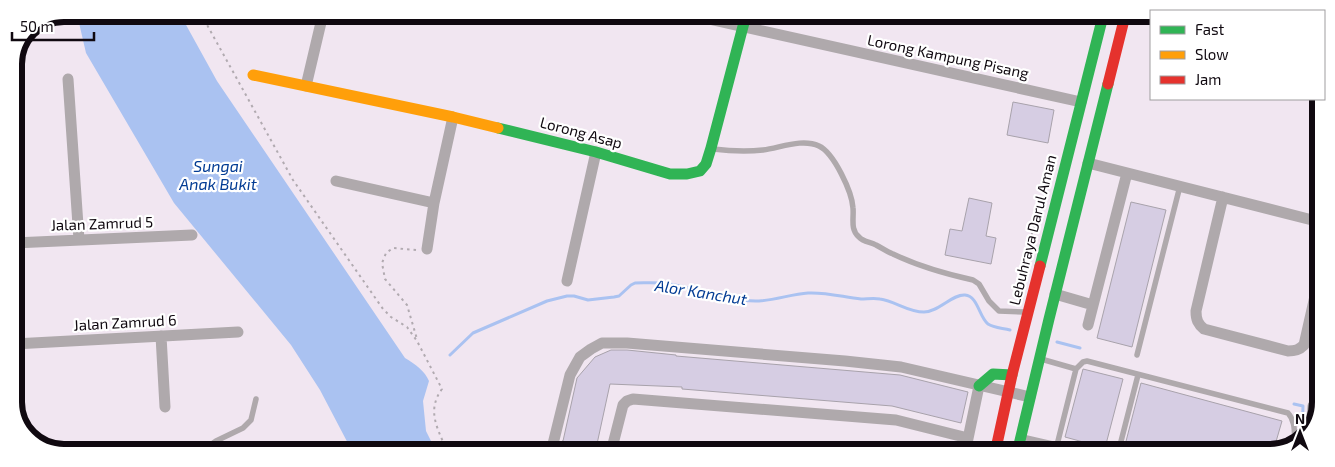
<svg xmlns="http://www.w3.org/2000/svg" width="1335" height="467" font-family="'Exo 2',sans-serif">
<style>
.water{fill:#aac2f1}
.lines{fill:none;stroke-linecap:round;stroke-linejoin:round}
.stream{stroke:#aac2f1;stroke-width:3}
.building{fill:#d6cde3;stroke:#a8a2ab}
.path{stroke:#b1aab0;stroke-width:2;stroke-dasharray:2.5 4;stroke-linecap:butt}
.lane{stroke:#afa9ac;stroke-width:5.5}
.street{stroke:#afa9ac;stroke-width:11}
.fast{stroke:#30b455;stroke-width:11}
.slow{stroke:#ff9f0a;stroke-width:11}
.jam{stroke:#e5322d;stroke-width:11}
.labels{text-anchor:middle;stroke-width:4.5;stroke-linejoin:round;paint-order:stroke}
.street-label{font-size:15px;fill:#100910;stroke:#fff}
.water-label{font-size:16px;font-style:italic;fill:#033c94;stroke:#fff}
.rim{fill:none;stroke:#100910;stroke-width:6}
</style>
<rect width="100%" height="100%" fill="#f1e6f1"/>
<!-- water -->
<path class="water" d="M77 14H180L217 81 405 358C415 364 425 371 429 381L423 401 426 431 436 451H352L320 390 291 345 174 203 86 53Z"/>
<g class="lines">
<!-- stream -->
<path class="stream" d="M1057 342 1080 348
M450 355 473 333 547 301 567 296H574L588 300 614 297 619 296 631 285 635 283C647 283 658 282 670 284 700 289 728 302 759 301 776 300 792 294 808 293 826 292 843 297 861 299 867 299 874 298 880 299 895 301 908 312 924 312 939 312 952 294 965 295 978 296 979 317 988 324 994 328 1003 328 1010 330
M1294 404 1303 406 1302 442"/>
</g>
<!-- building -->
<path class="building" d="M1013 102 1054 110 1048 143 1007 135Z
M969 198 992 203 986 236 996 238 991 264 945 255 950 229 962 231Z
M1131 202 1166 210 1132 347 1097 338Z
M611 350H627L676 355V356L900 375 968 392 961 423 892 406 682 389V387L610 384 597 444H596L594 452H560L562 441H563L577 378 595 357Z
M1083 369 1123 379 1105 448 1065 437Z
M1141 383 1282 421 1273 452 1123 453Z"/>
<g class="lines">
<!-- path -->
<path class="path" d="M201 14 293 180 383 309 391 317 407 327 417 341 442 389C426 411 438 429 447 451
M416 250 393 248 386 253 382 263 385 279 407 305 417 339
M1013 304 1041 200"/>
<!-- lane -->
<path class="lane" d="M713 149C729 151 746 152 763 150 780 148 802 138 819 146 834 153 852 192 853 208 854 218 850 230 859 237 863 242 871 242 876 245 882 248 887 252 893 254 918 266 946 274 973 280L979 284 989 301 999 311 1025 312
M1137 355 1180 186
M1076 369 1083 362 1087 361 1288 413C1296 422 1294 433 1295 445
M1022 437 1057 445 1076 369 1041 359
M1057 445 1088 453
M202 451 216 441 243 428 251 420 256 399
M1118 453 1138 375"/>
<!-- street -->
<path class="street" d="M691 15 1081 102
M68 79 79 240
M306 86 323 14
M1088 163 1320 222
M336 181 434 203
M1223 197 1196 311C1196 320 1198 324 1204 329L1288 351C1295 351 1299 350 1304 345L1320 274
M14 243 192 235
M427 249 434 203 453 117
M567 281 596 152
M1055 294 1093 305
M1088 325 1127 173
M161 336 165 407
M14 344 238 332
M1311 428 1313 406
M551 452 570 375 580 357 591 349 602 343H627L845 361 901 367 1030 397
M611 452 623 405 627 401 633 399 896 420 968 438
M965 453 979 386"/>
<!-- fast -->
<path class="fast" d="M498 128 596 152 670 174H687L700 171 706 164 711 148 746 15
M1040 266 1103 16
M979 386 993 374 1012 375
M1017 453 1049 319 1108 84"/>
<!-- slow -->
<path class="slow" d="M253 75 453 117 498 128"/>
<!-- jam -->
<path class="jam" d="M1108 84 1125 16
M995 453 1012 375 1040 266"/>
</g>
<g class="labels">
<!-- street labels -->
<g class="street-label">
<text transform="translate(948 57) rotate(12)" y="5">Lorong Kampung Pisang</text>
<text transform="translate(581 133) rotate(15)" y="5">Lorong Asap</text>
<text transform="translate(102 224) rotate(-2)" y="5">Jalan Zamrud 5</text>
<text transform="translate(1033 230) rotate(-76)" y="5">Lebuhraya Darul Aman</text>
<text transform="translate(125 323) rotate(-3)" y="5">Jalan Zamrud 6</text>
</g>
<!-- water labels -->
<g class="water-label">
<text x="218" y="172">Sungai<tspan x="218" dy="18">Anak Bukit</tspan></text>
<text transform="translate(701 292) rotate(9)" y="6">Alor Kanchut</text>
</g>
</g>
<!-- crop -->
<path d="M0 0H1335V467H0ZM64 22H1270A42 42 0 0 1 1312 64V402A42 42 0 0 1 1270 444H64A42 42 0 0 1 22 402V64A42 42 0 0 1 64 22Z" fill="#fff" fill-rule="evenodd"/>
<path class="rim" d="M64 22H1270A42 42 0 0 1 1312 64V402A42 42 0 0 1 1270 444H64A42 42 0 0 1 22 402V64A42 42 0 0 1 64 22Z"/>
<!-- legend -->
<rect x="1150" y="10" width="175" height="90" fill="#ffffff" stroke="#9f9d9f"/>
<rect x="1160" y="26" width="25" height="8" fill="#30b455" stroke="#9f9d9f"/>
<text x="1195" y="35" font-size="15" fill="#100910">Fast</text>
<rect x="1160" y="51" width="25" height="8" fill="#ff9f0a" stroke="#9f9d9f"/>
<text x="1195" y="60" font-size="15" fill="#100910">Slow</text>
<rect x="1160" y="76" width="25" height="8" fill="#e5322d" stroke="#9f9d9f"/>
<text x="1195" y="85" font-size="15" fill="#100910">Jam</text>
<!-- north arrow -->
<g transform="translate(1300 432)" stroke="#ffffff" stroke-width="4" paint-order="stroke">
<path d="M0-4L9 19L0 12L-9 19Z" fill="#100910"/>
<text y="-8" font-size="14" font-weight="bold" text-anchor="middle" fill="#100910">N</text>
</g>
<!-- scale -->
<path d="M12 32v8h82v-8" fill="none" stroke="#100910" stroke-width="2.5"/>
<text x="20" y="32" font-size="15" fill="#100910" stroke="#ffffff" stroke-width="4" paint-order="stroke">50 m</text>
</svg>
